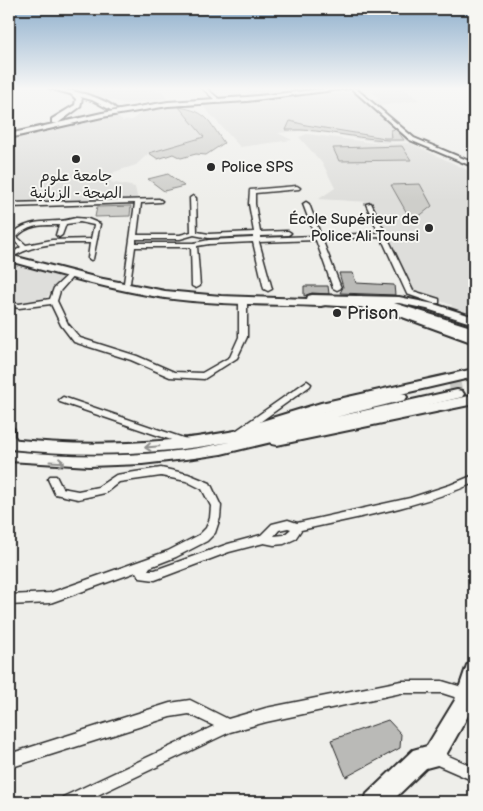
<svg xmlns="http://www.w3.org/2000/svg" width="483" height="811" font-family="'Balsamiq Sans','Playpen Sans Arabic',sans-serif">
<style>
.built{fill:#dededb}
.green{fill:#cececa;stroke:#7c7c7a}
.building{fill:#babab7;stroke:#2b2b2b}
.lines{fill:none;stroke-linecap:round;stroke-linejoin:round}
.trunk-tunnel{stroke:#c7c7c4;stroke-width:12;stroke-dasharray:12 6;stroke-linecap:butt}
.minor-casing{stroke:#2b2b2b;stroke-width:3}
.tertiary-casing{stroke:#2b2b2b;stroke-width:4}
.secondary-casing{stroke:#2b2b2b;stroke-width:4}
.primary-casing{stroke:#2b2b2b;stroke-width:4}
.trunk-casing{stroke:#2b2b2b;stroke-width:4}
.minor{fill:#f6f6f2;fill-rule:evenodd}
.tertiary{fill:#f6f6f2;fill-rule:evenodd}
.secondary{fill:#f6f6f2;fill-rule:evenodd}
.primary{fill:#f6f6f2;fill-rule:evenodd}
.trunk{fill:#f6f6f2;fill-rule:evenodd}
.oneway{stroke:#90908e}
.poi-dot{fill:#2b2b2b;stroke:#f6f6f2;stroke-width:2}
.labels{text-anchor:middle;stroke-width:4;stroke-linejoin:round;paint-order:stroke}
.far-poi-label{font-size:15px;fill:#2b2b2b;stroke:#f6f6f2;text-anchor:start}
.poi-label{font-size:18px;fill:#2b2b2b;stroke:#f6f6f2;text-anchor:start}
</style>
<rect width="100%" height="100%" fill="#eeeeea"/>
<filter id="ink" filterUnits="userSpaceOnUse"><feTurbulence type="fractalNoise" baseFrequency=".02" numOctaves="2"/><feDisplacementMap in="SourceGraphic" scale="10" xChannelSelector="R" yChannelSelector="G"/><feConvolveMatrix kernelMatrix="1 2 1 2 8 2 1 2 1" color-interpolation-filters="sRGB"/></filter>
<g filter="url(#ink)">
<!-- built -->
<path class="built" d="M74 88H140L163 92 167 99 125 104 72 89Z
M246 88H318L251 94Z
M403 88 419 100 380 106 374 101 380 99 372 91Z
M353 92 411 141 383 143 310 130 278 133 292 140 240 147 203 106Z
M169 107H179L205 137 149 153 136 165 114 172 111 182 135 187 138 201 9 204V138L104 117H117L123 121 132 120 143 111Z
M307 134 382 144 410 143 474 173V316L451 308 452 305 413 291 370 202 319 199 335 188 323 164 299 137Z
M9 259 67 274 44 300 21 303 9 301Z"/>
<!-- green -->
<path class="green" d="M179 107C208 112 208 120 224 143L206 155 196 154 181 158 173 154 158 159 149 153 204 137Z
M290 121 306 125 385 138H392L391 130 396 129 404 140C364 142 326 128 286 130Z
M402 146 411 160 339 161 333 148Z
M168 174 184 186 164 191 148 179Z
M420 184 432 206 412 222 391 185Z
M131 206 130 216 95 217 97 207Z"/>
<!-- building -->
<path class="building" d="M339 273H353L356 283 394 285 395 295 340 293 343 287Z
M304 286H328L329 294 312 293 304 296Z
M388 720 401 734 400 748 346 777 331 740Z"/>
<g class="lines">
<!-- trunk-tunnel -->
<path class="trunk-tunnel" d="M449 386 474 380"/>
<defs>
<path id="minor" d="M202 88H206L219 99 215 100Z
M297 186 300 188 299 189 255 193V204L260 232 288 231 291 233 288 235 260 236V238L315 236 303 204 306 202 309 204 321 236 379 233 366 204 371 203 413 291 439 299V303H433L407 294 381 237 322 239 341 288 337 290 333 288 316 240 259 242 272 289 268 291 264 289 253 242 209 244 197 246 200 286 196 288 192 286 191 247H135L130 283 127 285 124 283 135 203 9 207V203L159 199 162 201 161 202 141 203 137 235H180L191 232 190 198 193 196 196 198 197 232 209 234 254 232 249 204 250 190ZM194 235 209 238 253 236V238L209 240 194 243H136V239H180Z
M76 218 88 219 100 224 93 259 91 260 88 258 90 243C64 243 40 242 16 255L14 256 11 254 21 247 10 237C23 221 41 222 59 221 65 221 70 219 76 218ZM80 222 94 225 91 239 52 240 26 245 17 237C28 224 44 225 59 225L56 235 59 237 62 235 66 224Z
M72 272 75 274 60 291 57 301 68 324 80 338 137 356 174 372 202 373 230 357 239 337V300L243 298 247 300V337L237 358 204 379 170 377 131 360 74 342 61 325 51 304 19 308 9 306V302L19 304 50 299 54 288 70 273Z
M307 381 311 384 310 386 243 434H237L235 432 237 430Z
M63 397 192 441 194 443 192 445H186L60 402 59 400Z
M161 468 188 474 210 483 221 506 220 518 215 533 207 541 176 557 150 567 148 570H155L228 544 261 535 272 524 288 520 297 523 410 498 450 485 474 475V483C419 507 359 517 301 530L295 539 284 544 274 545 264 543 229 552 155 580 140 578 136 572 50 603 9 605V595L50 593 168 551 199 535 206 528 210 518 211 506 202 489 186 481 161 476 119 482 105 493 78 499 55 494 48 479 50 476H56L62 488 78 491 98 487 116 475ZM288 528 291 529 284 535 274 536 279 530Z
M401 681H442L472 690 473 695 472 700 467 701 442 693H401L266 722 230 732 83 802H61L63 797 214 726 189 714 170 717 9 768V754L170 703 190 700 228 719 266 708Z
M433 749 474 767V781L428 761 426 756 428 751Z"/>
<path id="tertiary" d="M351 88H355L414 138 474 163V167L410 140Z
M9 425 14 429V436L19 444 18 447 14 448 9 445Z"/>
<path id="secondary" d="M49 88C66 88 104 97 116 109L111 110 92 100Z"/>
<path id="primary" d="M333 88H350L247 101 168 106 102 117 9 138V134L102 113 168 102 247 97Z
M74 92 82 98 80 107 58 123H52V119L75 105 76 99 71 94Z
M9 255 98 278 165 291 221 296 307 299 308 296 312 295 399 297 434 304 474 317V324L427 309 399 303H368L404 310 474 335V343L397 315 363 308 361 306 367 303 326 302 325 305 321 306C269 304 217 305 165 298 112 290 60 275 9 261Z
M474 369V377L323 412 254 433 247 428 249 425 321 403Z
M474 395V404L277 445 272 444 270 440 272 436 277 435Z
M474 663V705L441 764 426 768 391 802H364L367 794 413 750 427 746 455 700 467 665Z"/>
<path id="trunk" d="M309 299 368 300 394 303 474 328V336L392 309 305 304 303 302Z
M457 390 462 391 464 394 462 397 221 454 194 458 142 464 89 466 9 461V451C82 458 158 458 230 442 156 455 83 457 9 449V439C83 447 156 445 229 432 287 421 343 406 400 393L405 394 407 397 405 400 336 417Z"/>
</defs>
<!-- minor casing -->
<use href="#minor" class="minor-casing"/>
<!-- tertiary casing -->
<use href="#tertiary" class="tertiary-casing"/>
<!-- secondary casing -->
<use href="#secondary" class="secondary-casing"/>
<!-- primary casing -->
<use href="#primary" class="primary-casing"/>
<!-- trunk casing -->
<use href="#trunk" class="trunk-casing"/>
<!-- minor -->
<use href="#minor" class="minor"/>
<!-- tertiary -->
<use href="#tertiary" class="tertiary"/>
<!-- secondary -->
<use href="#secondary" class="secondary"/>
<!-- primary -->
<use href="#primary" class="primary"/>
<!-- trunk -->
<use href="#trunk" class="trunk"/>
</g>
<!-- one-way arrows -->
<defs><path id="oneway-shaft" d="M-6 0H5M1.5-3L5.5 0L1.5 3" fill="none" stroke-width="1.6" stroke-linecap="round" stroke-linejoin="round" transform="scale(1.25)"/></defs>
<g class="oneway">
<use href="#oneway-shaft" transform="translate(152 447) rotate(175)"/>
<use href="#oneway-shaft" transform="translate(57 462) rotate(3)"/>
</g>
</g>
<!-- sky -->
<linearGradient id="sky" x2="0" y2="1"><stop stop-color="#8daecc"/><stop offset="0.44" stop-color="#f7f7f6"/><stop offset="1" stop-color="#f7f7f6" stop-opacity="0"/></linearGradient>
<rect width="483" height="201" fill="url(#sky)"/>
<!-- markers -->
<g class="poi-dot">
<circle cx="76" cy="159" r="5"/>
<circle cx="211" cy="167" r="5"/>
<circle cx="429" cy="228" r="5"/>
<circle cx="337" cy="313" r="5"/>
</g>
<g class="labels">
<!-- far-poi labels -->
<g class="far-poi-label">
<text x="221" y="172">Police SPS</text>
<text x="76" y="181" text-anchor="middle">جامعة علوم<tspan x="76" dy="17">الصحة - الزيانية</tspan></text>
<text x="419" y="224" text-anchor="end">École Supérieur de<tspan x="419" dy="17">Police Ali Tounsi</tspan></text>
</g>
<!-- poi labels -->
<g class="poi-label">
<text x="347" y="319">Prison</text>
</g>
</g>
<!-- margin -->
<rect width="483" height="811" fill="none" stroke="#f6f6f2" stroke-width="30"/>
<rect x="15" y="15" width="453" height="781" fill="none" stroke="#2b2b2b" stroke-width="2" filter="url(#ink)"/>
</svg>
